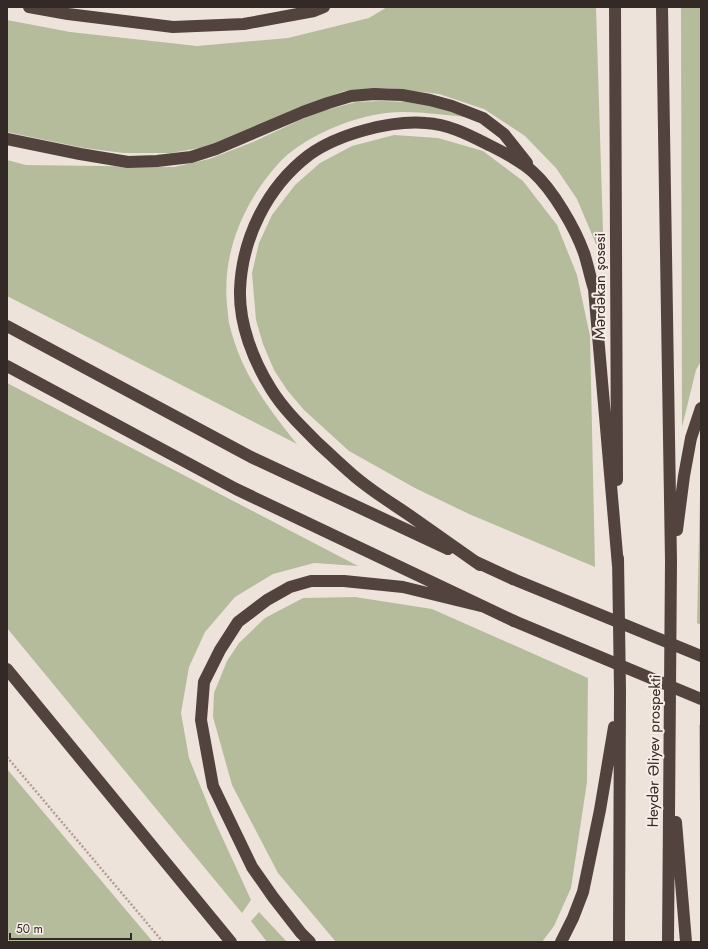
<svg xmlns="http://www.w3.org/2000/svg" width="708" height="949" font-family="Jost,sans-serif">
<style>
.green{fill:#b4bc9c}
.lines{fill:none;stroke-linecap:round;stroke-linejoin:round}
.path{stroke:#b09c92;stroke-width:2.5;stroke-dasharray:2 2;stroke-linecap:butt}
.highway{stroke:#53433f;stroke-width:12}
.highway-bridge{stroke:#53433f;stroke-width:12}
.labels{text-anchor:middle;stroke-width:4;stroke-linejoin:round;paint-order:stroke}
.street-label{font-size:15px;fill:#332a27;stroke:#f7ede6}
</style>
<rect width="100%" height="100%" fill="#eee3da"/>
<!-- green -->
<path class="green" d="M387 7H596L604 263 577 199 556 168 525 136 484 109 439 94 388 88 344 91 291 111 217 145 171 153H124L84 148 7 132V20L70 32 197 46 288 38 369 18Z
M681 7H701V361L696 370 682 427Z
M381 101 406 102 433 106 467 117C441 115 412 110 386 113 351 117 301 138 278 164 243 203 222 253 227 305 228 311 228 318 229 323 241 373 266 405 297 444L7 296V160L26 165 174 167 209 159 253 142 300 120 326 110 356 102Z
M394 135 438 138 483 151 523 181 557 225 577 275 590 336 595 567 469 514 415 488 349 451 304 410 287 390 274 370 263 344 256 320 252 273 259 243 272 215 295 185 320 163 352 146Z
M7 383 358 566 314 563 273 574 235 597 205 632 189 667 181 713 189 758 212 815 251 900 242 913 7 628Z
M701 451V625L697 623Z
M355 597 432 609 588 678 587 782 571 888 554 926 542 942H336L278 873 232 785 213 717 214 693 227 661 239 643 265 618 303 598Z
M699 725H701V888Z
M7 769 153 942H7Z
M259 912 287 942H267L251 921Z"/>
<g class="lines">
<!-- path -->
<path class="path" d="M7 757 163 942"/>
<!-- highway -->
<path class="highway" d="M29 7 68 14 173 27 244 24 314 11 324 7
M615 7 617 480
M662 7 671 561 668 942
M7 139 80 154 128 162 157 161 191 157 216 149 303 112 328 103 351 96 374 94 402 95 430 100 452 106 483 118 504 134 527 163
M7 326 251 457 448 549
M7 366 236 489 514 621
M677 530 684 476 691 438 701 408
M618 558 620 690 619 942
M474 561 513 579
M480 565C456 548 433 532 409 515 390 502 370 490 353 475 341 465 330 454 319 444 302 427 284 410 271 389 253 360 239 324 240 290 242 238 267 187 309 155 338 134 391 120 426 123 449 124 471 136 491 146 505 153 521 161 533 172 553 190 575 228 584 253 588 265 590 277 594 289L618 566
M7 669 231 942
M676 822 686 942
M310 942 301 933 273 897 252 867 213 786 201 720 204 682 220 650 238 622 267 600 290 587 311 581H344L403 587 481 606
M561 942 573 918 583 892 600 810 614 727"/>
<!-- highway-bridge -->
<path class="highway-bridge" d="M513 579 701 656
M514 621 701 699"/>
</g>
<g class="labels">
<!-- street labels -->
<g class="street-label">
<text transform="translate(600 286) rotate(-90)" y="5">Mərdəkan şosesi</text>
<text transform="translate(654 751) rotate(-89)" y="5">Heydər Əliyev prospekti</text>
</g>
</g>
<!-- border -->
<rect width="708" height="949" fill="none" stroke="#332a27" stroke-width="16"/>
<!-- scale -->
<path d="M10 933v6h121v-6" fill="none" stroke="#332a27" stroke-width="2"/>
<text x="16" y="933" font-size="12" fill="#332a27" stroke="#f7ede6" stroke-width="3" paint-order="stroke">50 m</text>
</svg>
